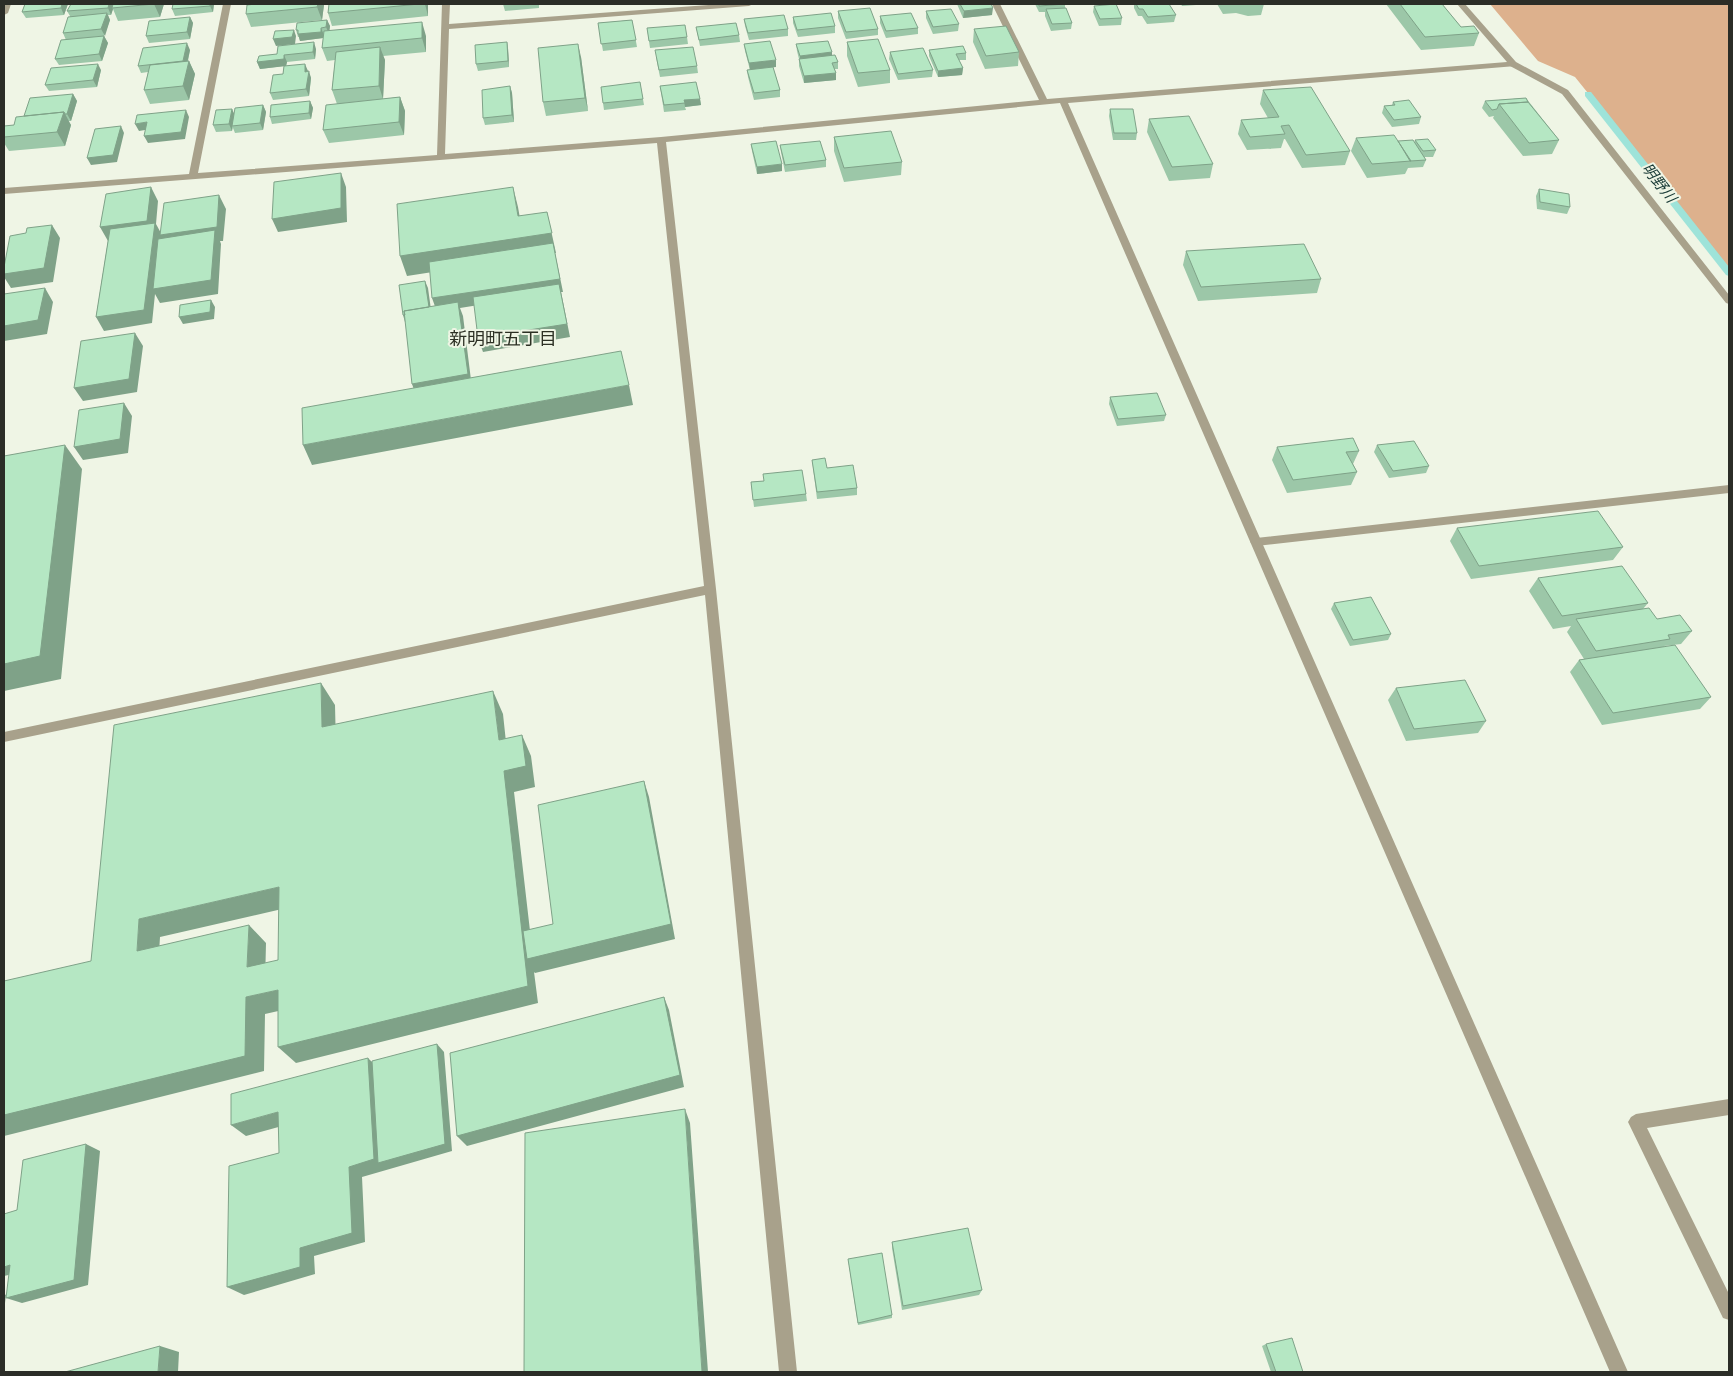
<svg xmlns="http://www.w3.org/2000/svg" width="1733" height="1376" font-family="'Asap Condensed','Noto Sans JP',sans-serif">
<style>
.forest{fill:#ddb18d}
.lines{fill:none;stroke-linecap:round;stroke-linejoin:round}
.stream{fill:#9ee3d9;fill-rule:evenodd}
.lane{fill:#a8a18b;fill-rule:evenodd}
.street{fill:#a8a18b;fill-rule:evenodd}
.wall{fill:#9cc7a8}
.shaded-wall{fill:#7fa288}
.building{fill:#b5e7c3;stroke:#7fa288;fill-rule:evenodd}
.labels{text-anchor:middle;stroke-width:4;stroke-linejoin:round;paint-order:stroke}
.far-water-label{font-size:15px;font-style:italic;fill:#143632;stroke:#eff5e5}
.neighbourhood-label{font-size:18px;fill:#2c3024;stroke:#eff5e5}
</style>
<rect width="100%" height="100%" fill="#eff5e5"/>
<!-- forest -->
<path class="forest" d="M1490 4H1729V268L1575 77 1538 61Z"/>
<g class="lines">
<!-- stream -->
<path class="stream" d="M1585 92H1591L1729 267V276L1726 275 1585 96Z"/>
<!-- lane -->
<path class="lane" d="M1510 62H1516L1568 90 1729 295V304L1726 303 1562 94 1510 66Z
M1729 485V493L1256 546 1250 542 1256 538Z
M1729 1099V1115L1647 1128 1729 1294V1320L1723 1318 1628 1122 1631 1117 1636 1114Z"/>
<!-- street -->
<path class="street" d="M4 4H11L8 13 4 15Z
M223 4H231L198 173 437 155 442 4H450L449 24 722 4H753L749 6 449 29 445 154 661 137 1039 100 992 4H1000L1047 99 1507 62 1457 4H1465L1516 62V66L1068 103 1628 1372H1610L1060 103 666 142 716 589 797 1372H779L705 595 4 742V732L704 586 657 143 4 194V188L189 174Z"/>
</g>
<!-- wall -->
<path class="wall" d="M25 4H68L64 15 26 18 22 12Z
M71 4H164L160 17 118 21 113 9 111 15H108L110 20 104 36 108 43 102 61 59 65 55 59 66 40 63 33 70 16 67 11Z
M214 4 213 12 175 16 172 9Z
M256 4H323L324 5 322 20 251 27 246 14Z
M329 4H428V16L332 26 328 13Z
M503 4H539V8L505 11Z
M957 4H991L992 15 963 18Z
M1035 4H1065V8L1072 23 1071 29 1051 31 1045 16V12H1039Z
M1134 4H1169L1176 15 1174 22 1147 24 1142 16H1138L1134 8Z
M1181 4H1210L1182 6Z
M1217 4H1264L1261 15 1248 16 1236 13 1223 14Z
M1386 4H1442L1461 27 1479 33 1474 46 1421 50Z
M1094 6 1122 18 1121 25 1099 26 1093 12Z
M838 11 878 29V35L846 39 838 18Z
M926 11 959 24 958 31 933 34 926 18Z
M880 16 918 28V34L886 38 880 23Z
M190 17 193 23 190 39 149 43 146 36Z
M793 17 835 26V33L798 37 793 23Z
M744 19 788 29V36L749 40 745 26Z
M327 20 330 26 329 31 426 36V52L383 56 385 60 383 99 400 97 405 111 404 135 329 143 323 130 337 104 332 90 335 60 327 61 322 48 324 35 323 38 300 41 299 37H298L296 30Z
M632 20 637 47 603 51 598 23Z
M696 27 739 35 740 42 700 46Z
M647 28 687 37 688 44 650 48Z
M974 29 1019 52 1018 66 985 69 973 42Z
M507 42 508 48 509 67 478 71 476 64Z
M847 42 890 70V83L858 87 847 56Z
M744 44 776 67H773L780 90V97L754 100 748 77 747 70H750L745 51Z
M796 44 832 52V56L838 62V69H835L836 80 804 83 799 66V59L797 51Z
M316 49 315 59 287 62 286 66 308 71 311 78 309 96 273 100 270 93 283 74 284 66 260 69 257 62 277 54Z
M190 50 188 61H189L195 74 189 100 150 104 144 90 148 72 141 73 138 66Z
M929 50 966 53V60H959L963 68 962 75 938 77 929 56Z
M890 52 933 70 932 77 898 80 889 59Z
M581 57 588 111 546 116 543 102Z
M656 57 697 66 698 73 660 77Z
M101 70 97 87 49 91 45 85Z
M640 82 644 105 604 110 603 103Z
M510 86 512 93 514 122 485 125 483 118Z
M660 86 700 99 701 105 685 107 686 110 664 112Z
M1263 90 1350 151 1345 165 1302 168 1285 139H1284L1281 148 1247 150 1238 134 1241 120 1268 118 1260 104Z
M73 94 77 101 71 121H68L71 125 65 146 9 151 4 143V128L14 125 24 116Z
M1526 98 1559 140 1552 154 1523 156 1493 118 1494 116 1489 117 1482 108 1485 101Z
M310 101 313 108 311 119 272 124 270 117Z
M1393 102 1421 117 1419 124 1392 127 1382 113 1384 106 1392 105Z
M263 105 266 112 263 130 235 133 233 128 232 131 216 132 213 125 232 109 234 114Z
M1110 109 1137 133 1136 140H1113L1109 116Z
M1149 119 1213 164 1210 178 1169 181 1147 132Z
M834 137 902 162 901 175 844 182 834 151Z
M1356 138 1414 143 1415 140 1436 150 1433 157H1424L1426 160 1423 167 1408 168 1405 174 1367 178 1351 151Z
M751 144 782 171 757 174 752 151Z
M780 145 826 160V167L785 172 781 152Z
M1539 189 1570 207 1567 214 1537 209 1536 196Z
M1186 251 1321 279 1317 293 1198 301 1183 265Z
M1110 397 1166 415 1164 421 1117 426 1109 404Z
M1377 445 1429 466 1426 473 1389 478 1374 452Z
M1277 447 1359 451 1353 464 1357 472 1351 485 1287 493 1272 460Z
M812 460 827 468 857 488V495L817 499Z
M764 481 806 494 807 501 754 507 751 482Z
M1457 528 1623 547 1613 560 1471 579 1450 541Z
M1538 578 1648 603 1643 609 1657 619 1692 631 1681 644 1664 646 1711 697 1700 709 1602 725 1570 672 1579 660 1584 659 1567 632 1571 626 1553 629 1529 591Z
M1334 603 1391 634 1388 640 1350 646 1331 609Z
M1396 688 1486 721 1478 733 1406 741 1388 700Z
M892 1242 982 1290 979 1295 902 1310 892 1248Z
M848 1259 892 1315V1318L858 1325Z
M1266 1344 1303 1372H1271L1262 1346Z"/>
<!-- shaded-wall -->
<path class="shaded-wall" d="M62 4H68L64 15 61 8Z
M109 4H115L112 8 113 9 111 15 108 8Z
M154 4H164L160 17Z
M210 4H214L213 12 210 6Z
M318 4H323L324 5 322 20 317 7Z
M425 4H428V16Z
M993 8 992 15 963 18 964 11Z
M107 13 110 20 105 36 101 29Z
M190 17 193 23 190 39 187 32Z
M327 20 330 26 329 34 326 27Z
M422 22 426 36V52L422 38Z
M321 28 324 35 323 38 300 41 298 34Z
M294 30 296 36 295 44 276 46 273 39Z
M104 36 108 43 102 61 99 54Z
M314 42 316 49 315 59 313 52Z
M507 42 508 48 509 67 508 61Z
M187 43 190 50 186 68 183 61Z
M578 44 581 57 588 111 585 98Z
M380 47 385 60 383 99 379 86Z
M832 52V59L800 63V56Z
M284 55 287 62 286 66 260 69 257 62Z
M776 60V67L750 70 749 63Z
M189 61 195 74 189 100 183 86Z
M98 64 101 70 97 87 93 80Z
M305 64 308 71 307 78 305 72Z
M963 68 962 75 938 77V71Z
M309 71 311 78 309 96 306 89Z
M836 73V80L804 83V76Z
M510 86 512 93 514 122 512 115Z
M73 94 77 101 71 121 67 114Z
M400 97 405 111 404 135 399 122Z
M700 99 701 105 685 107 684 100Z
M310 101 313 108 311 119 309 113Z
M263 105 266 112 263 130 260 123Z
M232 109 235 116 232 126V131L229 124Z
M186 110 189 117 185 139 148 143 144 136Z
M64 112 71 125 65 146 57 132Z
M147 122 151 129 139 131 135 124Z
M121 126 124 133 117 162 91 165 87 158Z
M782 164V171L757 174V167Z
M341 173 346 187 347 222 278 232 272 219Z
M151 187 158 201 156 224 162 235 219 195 226 209 223 241H220L221 244 218 294 160 303 155 294 152 323 104 331 96 317 108 241 100 227Z
M513 187 518 207 523 236 518 216Z
M547 212 556 253H555L563 292H561L570 337 483 352 478 338 561 292 460 308 463 316 472 388 417 398 412 384 437 312 432 298 555 253 407 276 400 256Z
M52 225 60 238 53 282 11 288 4 277V274Z
M425 281 428 288 432 317 405 322 403 315Z
M45 288 53 302 47 334 4 341V326Z
M211 300 215 307 214 319 183 324 179 317Z
M135 333 143 346 137 392 83 401 74 388Z
M629 385 633 405 312 465 303 445Z
M124 403 132 416 128 453 83 460 74 447Z
M65 445 82 469 61 679 4 691V664Z
M321 683 335 705 336 748 322 727Z
M493 691 503 714 508 761 499 740Z
M522 735 531 756 535 787 514 792 533 957 644 781 649 797 675 939 535 973 534 972 538 1003 296 1063 278 1047 504 771Z
M279 887 295 906 160 937 158 969 137 951 139 919Z
M249 925 266 943 265 984 247 967Z
M278 990 296 1007 265 1014 264 1071 4 1136V1115L246 997Z
M664 997 669 1010 684 1087 467 1146 457 1136Z
M437 1044 444 1052 452 1151 362 1177 365 1242 314 1256 315 1274 244 1295 227 1287 300 1248 349 1167 368 1058 380 1070Z
M685 1109 690 1123 708 1372H702Z
M278 1112 293 1123 246 1136 231 1125Z
M86 1144 100 1151 88 1285 22 1303 6 1298Z
M10 1265 26 1271 4 1276V1267Z
M4 1294 6 1295 4 1311Z
M160 1346 179 1352 178 1372H158Z"/>
<!-- building -->
<path class="building" d="M25 4H62L61 8 22 12Z
M71 4H109L108 8 67 11Z
M113 4H154L112 8Z
M173 4H210V6L172 9Z
M256 4H318L317 7 246 14 247 5Z
M329 4H419L328 13Z
M960 4H991L993 8 964 11Z
M1039 4H1065L1039 6Z
M1116 4 1122 18 1100 19 1094 6Z
M1136 4H1169L1176 15 1148 17 1143 9H1139Z
M1400 4H1442L1461 27 1474 26 1479 33 1425 37Z
M870 8 878 29 846 32 838 11Z
M1066 8 1072 23 1052 24 1046 9Z
M951 9 959 24 933 27 926 11Z
M107 13 101 29 63 33 68 17Z
M831 13 835 26 797 30 793 17Z
M911 13 918 28 886 31 880 16Z
M784 15 788 29 748 33 744 19Z
M190 17 187 32 146 36 149 21Z
M327 20 326 27 321 28V32L298 34V30H296L297 23Z
M632 20 636 40 601 44 598 23Z
M422 22V38L322 48 324 31Z
M736 23 739 35 699 40 696 27Z
M685 25 687 37 649 41 647 28Z
M1006 26 1019 52 986 56 974 29Z
M294 30 292 37 273 39 275 31Z
M104 36 99 54 55 59 61 40Z
M878 39 890 70 858 73 847 42Z
M770 41 776 60 749 63 744 44Z
M828 41 832 52 800 56 796 44Z
M314 42 313 52 284 55V59L257 62 259 56 277 54 278 46Z
M507 42 508 61 476 64 475 45Z
M187 43 183 61 138 66 143 48Z
M578 44 585 98 543 102 538 48Z
M963 46 966 53 956 54 963 68 938 71 929 50Z
M380 47 379 86 332 90 336 52Z
M693 47 697 66 659 70 655 50Z
M923 48 933 70 898 74 890 52Z
M835 55 838 62 832 63 836 73 804 76 799 59Z
M189 61 183 86 144 90 150 65Z
M98 64 93 80 45 85 51 68Z
M305 64V72L309 71 306 89 270 93 273 75 283 74 284 66Z
M773 67 780 90 754 93 747 70Z
M640 82 643 99 603 103 601 87Z
M696 82 700 99 684 100 685 103 664 105 660 86Z
M510 86 512 115 483 118 482 90Z
M1311 87 1350 151 1306 155 1289 125 1281 126 1285 134 1250 137 1241 120 1279 117 1263 90Z
M73 94 67 114H65L64 112 24 116 30 98Z
M400 97 399 122 323 130 326 105Z
M1526 98 1528 102 1499 104 1497 109 1492 110 1485 101Z
M1409 100 1421 117 1394 120 1384 106 1395 105 1393 102Z
M310 101 309 113 270 117 271 105Z
M1528 102 1559 140 1529 143 1499 104Z
M263 105 260 123 232 126 235 108Z
M232 109 229 124 213 125 216 110Z
M1110 109H1133L1137 133H1114Z
M186 110 181 132 144 136 147 122 135 124 137 115Z
M64 112 57 132 4 137V126L14 125 16 117Z
M1189 116 1213 164 1172 167 1149 119Z
M121 126 113 155 87 158 95 129Z
M891 131 902 162 844 168 834 137Z
M1394 135 1411 161 1372 164 1356 138Z
M1428 139 1436 150 1423 151 1415 140Z
M1413 140 1426 160 1410 161 1398 141Z
M776 141 782 164 757 167 751 144Z
M820 141 826 160 785 165 780 145Z
M341 173V208L272 219 274 182Z
M151 187 147 221 100 227 106 194Z
M513 187 518 216 547 212 552 233 400 256 397 204Z
M1539 189 1569 194 1570 207 1540 202Z
M219 195 217 227 160 235 164 203Z
M155 223 144 310 96 317 110 229Z
M52 225 44 268 4 274V267L10 236 26 233 27 228Z
M215 230 211 280 153 289 158 239Z
M553 243 560 279 432 298 429 262Z
M1304 244 1321 279 1201 287 1186 251Z
M425 281 429 307 404 311 405 315H403L399 285Z
M559 284 567 324 478 338 473 297Z
M45 288 38 320 4 326V294Z
M211 300 210 312 179 317 180 305Z
M458 302 468 374 412 384 404 311Z
M135 333 129 379 74 388 81 341Z
M621 351 629 385 303 445 302 408Z
M1157 393 1166 415 1118 419 1110 397Z
M124 403 120 439 74 447 79 410Z
M1353 438 1359 451 1346 452 1357 472 1293 480 1277 447Z
M1414 441 1429 466 1393 471 1377 445Z
M65 445 40 656 4 664V456Z
M825 458 827 468 853 465 857 488 817 492 812 460Z
M802 470 806 494 753 500 751 482 764 481 763 474Z
M1598 511 1623 547 1479 566 1457 528Z
M1622 566 1648 603 1562 616 1538 578Z
M1371 597 1391 634 1353 640 1334 603Z
M1649 608 1657 619 1680 615 1692 631 1668 635 1670 639 1596 651 1576 619Z
M1675 645 1711 697 1613 713 1579 660Z
M1465 680 1486 721 1414 729 1396 688Z
M321 683 322 727 493 691 499 740 522 735 526 766 504 771 528 986 278 1047V990L246 997 245 1056 4 1115V981L91 961 114 725ZM279 887 278 960 247 967 249 925 137 951 139 919Z
M644 781 671 924 527 959 523 931 553 924 538 805Z
M664 997 680 1075 457 1136 450 1053Z
M437 1044 445 1144 378 1163 372 1061Z
M368 1058 374 1159 349 1167 352 1233 300 1248V1267L227 1287 229 1166 279 1153 278 1112 231 1125V1094Z
M685 1109 702 1372H524L525 1133Z
M86 1144 74 1280 6 1298 10 1265 4 1267V1214L17 1210 23 1160Z
M968 1228 982 1290 903 1306 892 1242Z
M882 1253 892 1315 858 1323 848 1259Z
M1292 1338 1303 1372H1276L1266 1344Z
M160 1346 158 1372H65Z"/>
<g class="labels">
<!-- far-water labels -->
<g class="far-water-label">
<text transform="translate(1659 183) rotate(52)" y="5">明野川</text>
</g>
<!-- neighbourhood labels -->
<g class="neighbourhood-label">
<text x="503" y="345">新明町五丁目</text>
</g>
</g>
<!-- border -->
<rect width="1733" height="1376" fill="none" stroke="#2b2d27" stroke-width="10"/>
</svg>
